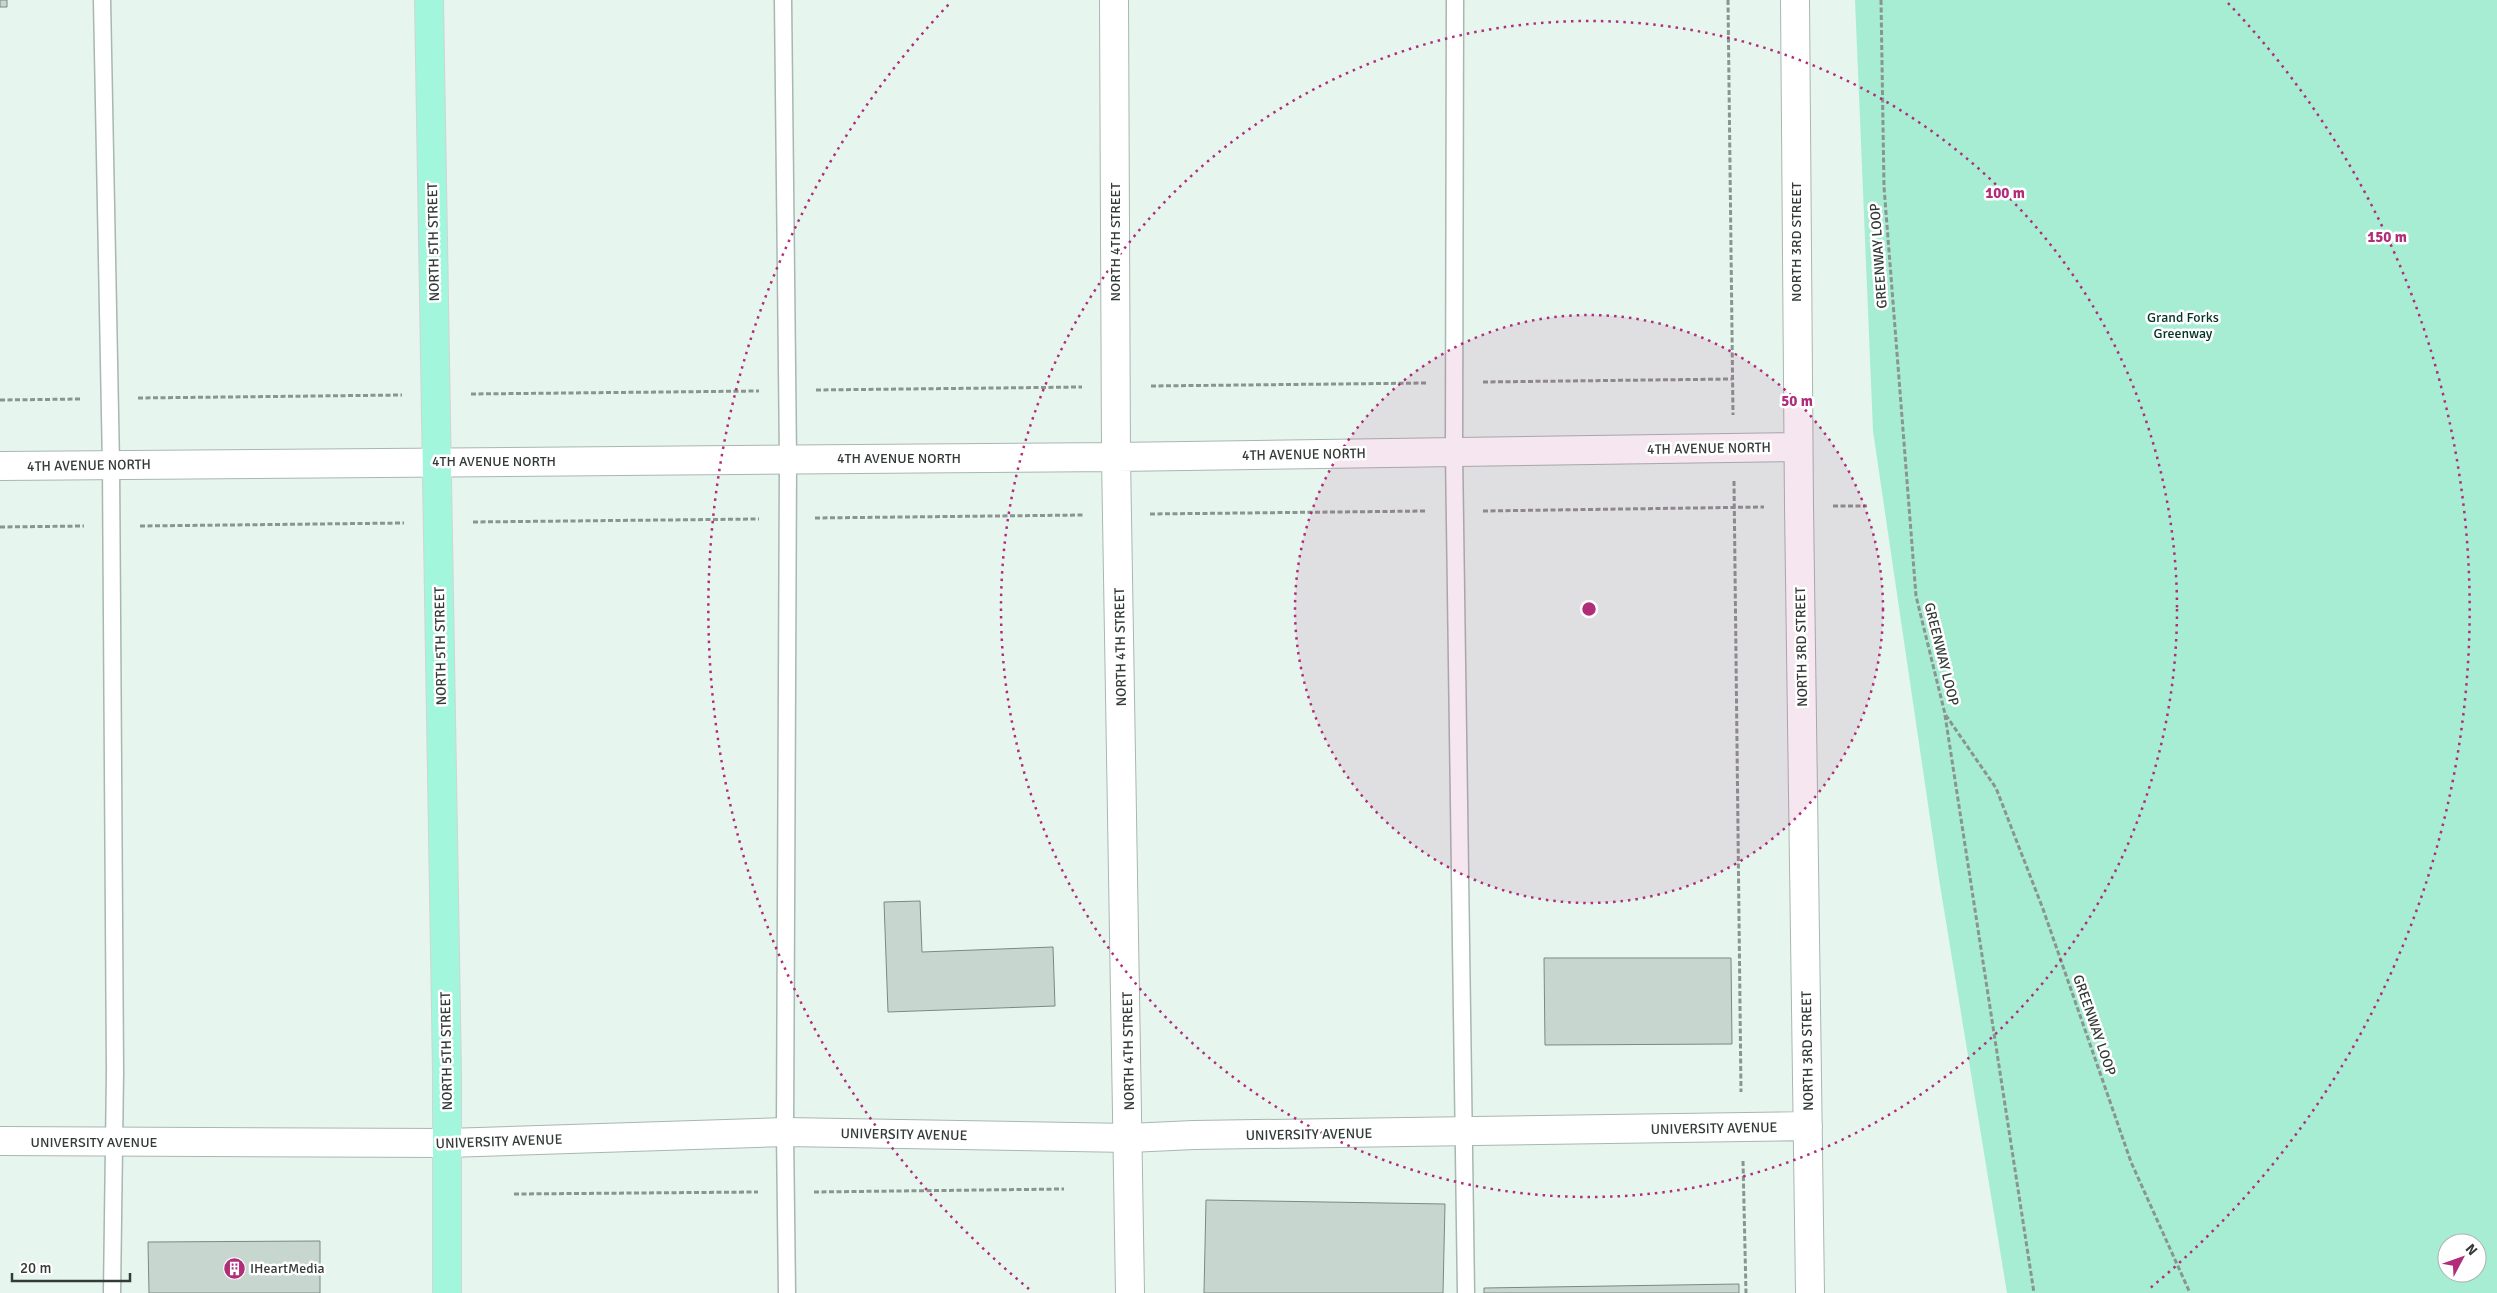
<svg xmlns="http://www.w3.org/2000/svg" width="2497" height="1293" font-family="Signika,sans-serif">
<style>
.green{fill:#a6edd3;fill-rule:evenodd}
.building{fill:#c7d7d0;stroke:#7b8983}
.lines{fill:none;stroke-linecap:round;stroke-linejoin:round}
.lane-casing{stroke:#a8b7b1;stroke-width:19}
.street-casing{stroke:#a8b7b1;stroke-width:30}
.secondary-casing{stroke:#a8b7b1;stroke-width:30}
.primary-casing{stroke:#d2d4d3;stroke-width:30}
.path{stroke:#8a9591;stroke-width:3;stroke-dasharray:5 2.5;stroke-linecap:butt}
.lane{stroke:#fff;stroke-width:16}
.street{stroke:#fff;stroke-width:28}
.secondary{stroke:#fff;stroke-width:28}
.primary{stroke:#a1f6dc;stroke-width:28}
.ring{fill:none;stroke:#b02e79;stroke-width:2.5;stroke-dasharray:2.5 5}
.labels{text-anchor:middle;stroke-width:5;stroke-linejoin:round;paint-order:stroke}
.street-label{font-size:14px;fill:#343a38;stroke:#fff}
.park-label{font-size:14px;fill:#003426;stroke:#fff}
.poi-label{font-size:14px;fill:#343a38;stroke:#fff;text-anchor:start}
.centre{fill:#b02e79;stroke:#fff;stroke-width:2.5}
.ring-label{font-size:15px;text-anchor:middle;font-weight:bold;fill:#b02e79;stroke:#fff;stroke-width:5;stroke-linejoin:round;paint-order:stroke}
</style>
<rect width="100%" height="100%" fill="#e6f6ef"/>
<!-- green -->
<path class="green" d="M1855 0H2497V1293H2007L1939 879 1873 431ZM2447 1243H2477V1273H2447Z"/>
<!-- building -->
<path class="building" d="M0 0H7V7H0Z
M920 901 922 952 1053 947 1055 1006 888 1012 884 902Z
M1544 958H1731L1732 1044 1545 1045Z
M1206 1200 1445 1204 1443 1293H1204Z
M320 1241V1293H149L148 1242Z
M1739 1284V1293H1484V1288Z"/>
<g class="lines">
<defs>
<path id="lane" d="M102 0 111 465 115 1072 112 1293
M783 0 788 459 785 1132 787 1293
M1455 0 1454 452 1466 1293"/>
<path id="street" d="M1114 0 1116 457 1130 1293
M1795 0 1799 507 1810 1293
M0 466 1116 457 1798 447
M447 1143 785 1132 1129 1138 1194 1135 1808 1126"/>
<path id="secondary" d="M0 1141 447 1143"/>
<path id="primary" d="M429 0 447 1073V1293"/>
</defs>
<!-- lane casing -->
<use href="#lane" class="lane-casing"/>
<!-- street casing -->
<use href="#street" class="street-casing"/>
<!-- secondary casing -->
<use href="#secondary" class="secondary-casing"/>
<!-- primary casing -->
<use href="#primary" class="primary-casing"/>
<!-- path -->
<path class="path" d="M1728 0 1733 415
M1881 0 1884 187 1916 596 1945 714 1996 788 2043 909 2131 1162 2190 1293
M1483 382 1732 379
M1151 386 1427 383
M816 390 1082 387
M471 394 759 391
M138 398 402 395
M0 400 82 399
M1734 481 1741 1092
M1833 506H1867
M1483 511 1764 507
M1150 514 1426 511
M815 518 1084 515
M473 522 759 519
M140 526 404 523
M0 527 84 526
M1945 715 2034 1293
M1743 1161 1746 1293
M814 1192 1064 1189
M514 1194 758 1192"/>
<!-- lane -->
<use href="#lane" class="lane"/>
<!-- street -->
<use href="#street" class="street"/>
<!-- secondary -->
<use href="#secondary" class="secondary"/>
<!-- primary -->
<use href="#primary" class="primary"/>
</g>
<!-- distance rings -->
<circle cx="1589" cy="609" r="294" fill="#b02e79" fill-opacity=".12"/>
<g class="ring">
<circle cx="1589" cy="609" r="294"/>
<circle cx="1589" cy="609" r="588"/>
<path d="M1029 1289A881 881 0 0 1 950 3M2228 3A881 881 0 0 1 2149 1289"/>
</g>
<!-- icons -->
<defs>
<symbol id="building-disc" viewBox="-11 -11 22 22"><circle r="9.5" fill="#b02e79" stroke="#fff"/><path d="M-4-6H4V6H1V3H-1V6H-4ZM-2.5-4.3h1.7v1.8h-1.7ZM.8-4.3h1.7v1.8H.8ZM-2.5-1h1.7V.8h-1.7ZM.8-1h1.7V.8H.8Z" fill="#fff"/></symbol>
</defs>
<g fill-rule="evenodd">
<use href="#building-disc" x="222" y="1256" width="25" height="25"/>
</g>
<g class="labels">
<!-- street labels -->
<g class="street-label">
<text transform="translate(433 242) rotate(-91)" y="5">NORTH 5TH STREET</text>
<text transform="translate(1115 242) rotate(-90)" y="5">NORTH 4TH STREET</text>
<text transform="translate(1796 242) rotate(-90)" y="5">NORTH 3RD STREET</text>
<text transform="translate(1878 256) rotate(-94)" y="5">GREENWAY LOOP</text>
<text transform="translate(1709 448) rotate(-1)" y="5">4TH AVENUE NORTH</text>
<text transform="translate(1304 454) rotate(-1)" y="5">4TH AVENUE NORTH</text>
<text x="899" y="463">4TH AVENUE NORTH</text>
<text x="494" y="466">4TH AVENUE NORTH</text>
<text transform="translate(89 465) rotate(-1)" y="5">4TH AVENUE NORTH</text>
<text transform="translate(440 646) rotate(-91)" y="5">NORTH 5TH STREET</text>
<text transform="translate(1120 647) rotate(-91)" y="5">NORTH 4TH STREET</text>
<text transform="translate(1801 647) rotate(-91)" y="5">NORTH 3RD STREET</text>
<text transform="translate(1942 654) rotate(76)" y="5">GREENWAY LOOP</text>
<text transform="translate(2095 1025) rotate(71)" y="5">GREENWAY LOOP</text>
<text transform="translate(446 1051) rotate(-91)" y="5">NORTH 5TH STREET</text>
<text transform="translate(1128 1051) rotate(-91)" y="5">NORTH 4TH STREET</text>
<text transform="translate(1807 1051) rotate(-91)" y="5">NORTH 3RD STREET</text>
<text transform="translate(1714 1128) rotate(-1)" y="5">UNIVERSITY AVENUE</text>
<text transform="translate(904 1134) rotate(1)" y="5">UNIVERSITY AVENUE</text>
<text transform="translate(1309 1134) rotate(-1)" y="5">UNIVERSITY AVENUE</text>
<text transform="translate(499 1141) rotate(-2)" y="5">UNIVERSITY AVENUE</text>
<text x="94" y="1147">UNIVERSITY AVENUE</text>
</g>
<!-- park labels -->
<g class="park-label">
<text x="2183" y="322">Grand Forks<tspan x="2183" dy="16">Greenway</tspan></text>
</g>
<!-- poi labels -->
<g class="poi-label">
<text x="250" y="1273">IHeartMedia</text>
</g>
</g>
<circle cx="1589" cy="609" r="8" class="centre"/>
<g class="ring-label">
<text x="2005" y="198">100 m</text>
<text x="2387" y="242">150 m</text>
<text x="1797" y="406">50 m</text>
</g>
<!-- north arrow -->
<g transform="translate(2462 1258) rotate(49)"><circle r="24" fill="#ffffff" stroke="#aeb0af"/>
<path d="M0-4L9 19L0 12L-9 19Z" fill="#b02e79"/>
<text y="-8" font-size="14" font-weight="bold" text-anchor="middle" fill="#343a38">N</text>
</g>
<!-- scale -->
<path d="M12 1273v8h118v-8" fill="none" stroke="#343a38" stroke-width="2.5"/>
<text x="20" y="1273" font-size="15" fill="#343a38" stroke="#ffffff" stroke-width="4" paint-order="stroke">20 m</text>
</svg>
